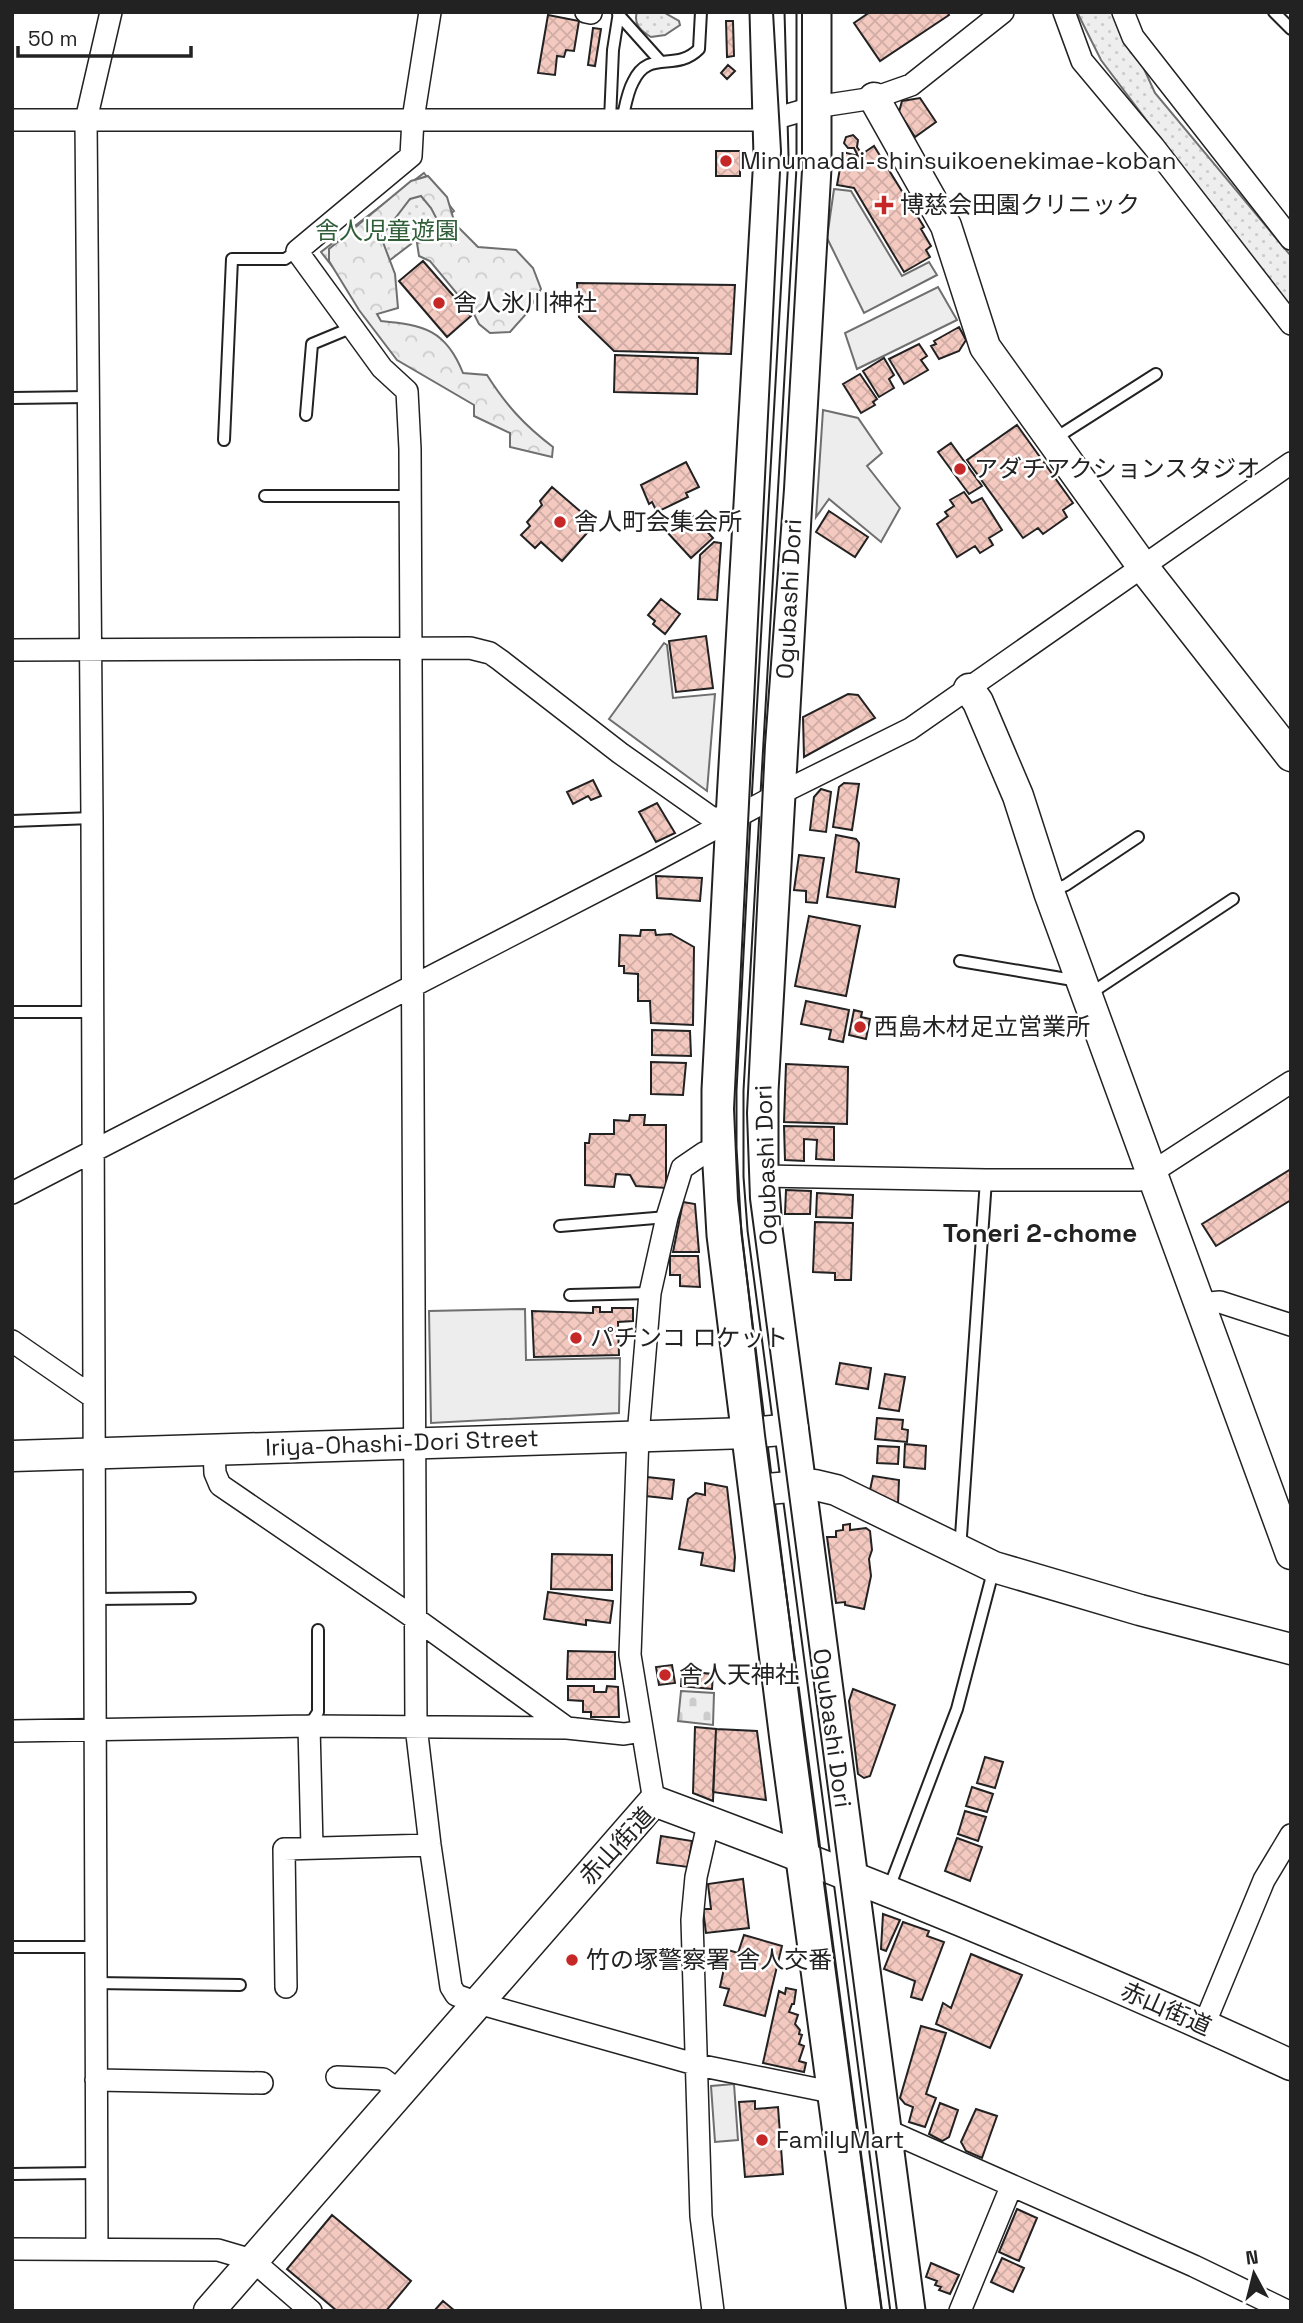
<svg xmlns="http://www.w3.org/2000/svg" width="1303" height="2323" font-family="'Space Grotesk','Noto Sans JP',sans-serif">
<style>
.grass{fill:url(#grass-dots);stroke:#6f6f6f;stroke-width:2}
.forest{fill:url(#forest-crowns);stroke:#6f6f6f;stroke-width:2}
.cemetery{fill:url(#cemetery-stones);stroke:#6f6f6f;stroke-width:2}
.parking{fill:#ededed;stroke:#6f6f6f;stroke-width:2}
.building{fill:url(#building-cross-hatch);stroke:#222;stroke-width:2}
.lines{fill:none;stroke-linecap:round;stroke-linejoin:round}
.lane-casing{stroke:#222;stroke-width:14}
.street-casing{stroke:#222;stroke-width:24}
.secondary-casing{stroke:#222;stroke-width:33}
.primary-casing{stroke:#222;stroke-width:37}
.lane{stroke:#fff;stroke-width:10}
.street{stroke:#fff;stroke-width:21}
.secondary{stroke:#fff;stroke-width:30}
.primary{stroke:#fff;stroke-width:33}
.tram{stroke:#222;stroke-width:2}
.poi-dot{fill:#c62828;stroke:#fff;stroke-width:2.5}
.labels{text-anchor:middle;stroke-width:5;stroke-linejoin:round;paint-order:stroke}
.poi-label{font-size:24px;fill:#222;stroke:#fff;text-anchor:start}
.park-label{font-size:24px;fill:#2f5e38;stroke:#fff}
.street-label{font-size:24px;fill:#222;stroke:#fff}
.neighbourhood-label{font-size:26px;font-weight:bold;fill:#222;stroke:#fff}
</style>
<defs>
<pattern id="grass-dots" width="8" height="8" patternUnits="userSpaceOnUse" patternTransform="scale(1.75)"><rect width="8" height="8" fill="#eee"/><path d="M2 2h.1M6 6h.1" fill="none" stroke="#ccc" stroke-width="1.8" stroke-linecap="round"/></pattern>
<pattern id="forest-crowns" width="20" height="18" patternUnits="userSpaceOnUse" patternTransform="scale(1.75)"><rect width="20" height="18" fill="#eee"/><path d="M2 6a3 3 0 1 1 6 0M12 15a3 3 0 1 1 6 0" fill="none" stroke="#ccc"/></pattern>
<pattern id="cemetery-stones" width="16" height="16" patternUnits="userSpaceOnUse" patternTransform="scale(1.75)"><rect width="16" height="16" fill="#eee"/><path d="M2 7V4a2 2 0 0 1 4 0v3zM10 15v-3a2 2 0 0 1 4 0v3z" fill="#ccc"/></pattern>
<pattern id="building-cross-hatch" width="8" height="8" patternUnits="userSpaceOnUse" patternTransform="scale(1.75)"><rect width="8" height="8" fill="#f3c9c0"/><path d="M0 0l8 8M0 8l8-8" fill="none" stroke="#d0aca5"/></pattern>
</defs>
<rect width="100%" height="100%" fill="#fff"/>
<!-- grass -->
<path class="grass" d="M637 12H663L679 21 680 25 665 35 651 37C641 31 633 24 637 12Z
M1077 12H1118L1155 93 1291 256V312L1101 60Z
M424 173 454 211 351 290 321 252Z"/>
<!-- forest -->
<path class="forest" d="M428 176 447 197 455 224 478 247 516 250 533 268 541 289 527 313 510 332 490 333 479 324 474 314 430 261 419 256 417 243 434 239 442 229 431 208 421 196 410 199 381 237 395 274 398 308 377 314 381 321C424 325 446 330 463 373L487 375C506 405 524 425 553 447L552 457 510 447V433L474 416V405L397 360 359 310 329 261V249L411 181Z"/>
<!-- cemetery -->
<path class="cemetery" d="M681 1691 714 1693 713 1725 678 1721Z"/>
<!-- parking -->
<path class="parking" d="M834 189 851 191 902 276 929 262 937 275 864 313 827 238Z
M938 287 957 320 857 369 845 333Z
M823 410 858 418 882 453 867 466 900 508 881 542 829 499 816 517Z
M664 643 667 645 673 698 715 694 707 791 609 719Z
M525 1309 526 1360 620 1358 619 1413 431 1423 429 1311Z
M734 2084 738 2140 715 2142 711 2086Z"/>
<!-- building -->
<path class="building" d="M870 12H947L949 15 880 61 854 23Z
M548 15 579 21 574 51 566 50 564 57 557 56 555 75 538 73Z
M726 21H733L734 56 727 57Z
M593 28 601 29 595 66 588 65Z
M728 65 735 71 727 79 721 73Z
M920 98 936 122 915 137 899 112 902 101Z
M853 135 858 140 857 147 862 154 874 146 924 227 921 229 931 246 926 250 930 257 904 272 854 188 837 185 843 152 858 156 854 148H848L844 143 846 137Z
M716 151H740V176H716Z
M423 261 471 316 447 337 399 281Z
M577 283 735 285 731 354 614 351 579 317Z
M959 327 966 340 959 351 939 359 931 346 936 344 934 341Z
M919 344 927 356 921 360 928 370 904 384 889 359Z
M615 355 698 358 697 394 614 392Z
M884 358 894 375 889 379 894 388 879 397 863 371Z
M860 374 877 399 873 402 875 405 861 413 843 384Z
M1017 425 1073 503 1063 510 1067 517 1043 534 1038 528 1023 538 967 460Z
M951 443 982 486 969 494 938 452Z
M686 462 699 487 686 493 688 497 657 512 652 502 649 504 641 485Z
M552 487 595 524 562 561 541 542 535 548 521 535 530 526 527 522 542 505 540 501Z
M964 492 972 503 982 498 1002 530 989 538 993 545 980 553 975 546 957 557 937 524 948 516 945 512 954 506 950 500Z
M829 511 868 537 855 557 816 532Z
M689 512 713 538 691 558 667 532Z
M714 542 721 543 717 600 698 599 700 555Z
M661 599 680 614 665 634 653 624 655 621 648 615Z
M706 636 713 688 676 692 669 641Z
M848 694 858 695 875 718 804 757 803 717Z
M593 780 601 796 591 800 588 796 573 804 567 792Z
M844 783 859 784 852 830 833 827 839 787Z
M821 789 831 792 826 832 810 830 814 797Z
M657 803 675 833 656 842 639 812Z
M836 835 856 839 859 843 856 872 899 879 895 907 827 897Z
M799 855 824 858 817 903 806 902V891L794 890Z
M656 876 702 878 700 901 657 898Z
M809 916 860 926 846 996 795 986Z
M641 930H655L656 935 671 934 694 947 693 1025 651 1023 650 1001H638V974L624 973V966H619L620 935 640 936Z
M806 1001 849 1010 843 1042 829 1039 831 1030 801 1024Z
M854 1010 862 1012 861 1017 870 1019 866 1039 849 1035Z
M652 1030 690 1031 691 1056 652 1055Z
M651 1062 686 1063 683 1095 651 1094Z
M786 1064 848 1067 847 1124 784 1122Z
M630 1115H645L644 1125H666V1188L636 1186 630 1175 616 1174 614 1187 585 1185V1143H589L590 1134H614V1120L629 1121Z
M784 1126 834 1127V1160L816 1159 817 1140 804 1139V1161L785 1160Z
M1291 1169V1200L1216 1246 1202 1224Z
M786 1190 811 1191 810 1214H785Z
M817 1193 853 1195 852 1218 816 1217Z
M683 1202 695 1204 699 1252H673Z
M815 1222 853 1223 851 1280H835V1273L813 1272Z
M670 1256H698L700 1287 680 1286V1275H670Z
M593 1307H600V1312H612V1308H633V1321L618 1322 619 1355 534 1357 532 1311 593 1313Z
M840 1363 871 1368 868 1389 836 1384Z
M885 1374 905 1377 899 1411 879 1408Z
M877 1418 903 1420 902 1429 908 1430 907 1442 875 1439Z
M905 1444 926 1446 925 1469 904 1467Z
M878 1446 899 1447 898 1464 877 1463Z
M873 1476 899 1480 898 1504 870 1490Z
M647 1477 674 1480 672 1499 646 1496Z
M705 1483 727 1487 735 1557 734 1571 701 1565 703 1553 679 1549 688 1499 696 1493 705 1495Z
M850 1524V1530L866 1528 870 1531 872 1550 869 1559 871 1576 864 1609 845 1605V1602L836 1603 827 1537H836V1531L843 1530V1525Z
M552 1554 612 1555V1590L551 1589Z
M548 1592 613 1601 610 1623 586 1620V1625L544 1619Z
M568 1651 615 1652V1679H567Z
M672 1665 675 1683 659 1685 656 1667Z
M682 1671 713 1674 712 1689 681 1686Z
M568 1686H594V1692H606L607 1686 618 1687 619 1717H591V1712H583V1701L568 1700Z
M853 1689 895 1705 870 1776 864 1778 858 1774 849 1701Z
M695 1727 716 1729 713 1801 693 1793Z
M716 1729 757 1731 766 1800 713 1792Z
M985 1757 1003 1762 995 1788 977 1783Z
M972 1787 993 1794 987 1812 966 1806Z
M965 1811 986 1817 978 1841 958 1834Z
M661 1836 692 1841 688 1867 657 1863Z
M957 1838 982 1847 970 1881 945 1871Z
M743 1879 749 1928 706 1933 703 1909H711L708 1884Z
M883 1914 900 1920 886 1951 881 1949Z
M903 1922 929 1931 927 1936 944 1942 922 2000 911 1997 915 1981 884 1969Z
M744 1935 782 1946 765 2016 724 2005 729 1989 720 1987 728 1950 738 1953Z
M971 1954 1022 1975 990 2048 936 2024 943 2003 951 2008Z
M786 1988 796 1990 794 2004H792L789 2012 798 2015 795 2024 800 2030 799 2034 802 2035 799 2044 804 2046 799 2061 806 2063 804 2072 763 2063 779 1991 785 1994Z
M921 2026 946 2033 926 2094 936 2098 925 2127 909 2122 913 2107 905 2104 900 2098Z
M755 2101V2109L778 2107 783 2174 745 2177 739 2102Z
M940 2103 958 2110 949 2137 942 2141 929 2134Z
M976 2109 997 2116 982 2158 966 2151 961 2142Z
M1017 2209 1037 2218 1019 2261 999 2252Z
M332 2215 411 2281 386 2311H337L287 2269Z
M1002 2258 1024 2268 1013 2292 991 2282Z
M931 2263 959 2275 950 2294 939 2290 941 2287 935 2285 937 2281 926 2277Z
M443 2301 455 2311H434Z"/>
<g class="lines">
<defs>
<path id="lane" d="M1274 12 1291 29
M618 14 661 62
M610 120 613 50 619 12
M622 120C625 108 627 93 633 82 649 48 675 73 699 49L701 12
M12 398 88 397
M306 415 312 344 353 327
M1054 439 1156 374
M224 440 232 259H285L297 251
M265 496H410
M12 821 92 818
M1051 891 1066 885 1138 837
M960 961 1067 979 1078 975
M1088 995 1233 899
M12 1012H93
M560 1226 667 1217
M570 1295 650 1293
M957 1547 961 1536 986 1180
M95 1599 190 1598
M309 1726 318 1712V1630
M889 1888 957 1709 994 1568
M12 1947H95
M95 1983 240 1985
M12 2174 96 2173"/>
<path id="street" d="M430 12 413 119 411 156 297 251 382 368 407 391 410 449 416 1726 430 1845 451 1987 456 1995 478 2003 698 2065 836 2093
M586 12 591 13
M1064 12 1082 61 1154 147 1291 324
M1123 12 1133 37 1291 239
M12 120H770L815 107 874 98 911 85 1003 12
M12 650 470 648 490 653 500 660 620 753 712 818H733
M761 1176 986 1180H1140L1291 1082
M12 1193 651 863 777 795 910 729 1291 463
M1198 1304 1220 1302 1291 1325
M12 1341 93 1397
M214 1450 215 1473 220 1485 416 1619 567 1728
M309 1726 312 1847
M12 1731 309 1726 567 1728 624 1734 642 1731
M654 1801 630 1655 638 1436 650 1293 667 1217 682 1168 704 1153 719 1148
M709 1820 696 1877 692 1920 701 2216 713 2311
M286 1987 284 1849 430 1845
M1204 2025 1264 1880 1291 1835
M337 2077 383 2079 399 2091
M96 2080 262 2083
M884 2129 1194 2266 1287 2311
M12 2249 218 2250 252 2260 311 2311
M97 2249 92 818 86 120 111 12
M960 2311 1011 2187"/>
<path id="secondary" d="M874 98 946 226 985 347 1143 567 1291 756
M969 689 978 702 1018 796 1049 892 1291 1554
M12 1456 748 1433 793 1429
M755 1490 815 1485 836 1490 994 1567 1140 1610 1291 1649
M209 2311 654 1801C870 1881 1082 1968 1291 2065"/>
<path id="primary" d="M767 12 771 156 733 818 719 1090V1148L724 1235 742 1381 787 1740 864 2311
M814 12V168L761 1091V1176L765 1229 908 2311"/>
</defs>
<!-- lane casing -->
<use href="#lane" class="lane-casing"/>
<!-- street casing -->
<use href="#street" class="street-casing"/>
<!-- secondary casing -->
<use href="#secondary" class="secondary-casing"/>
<!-- primary casing -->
<use href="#primary" class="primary-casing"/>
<!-- lane -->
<use href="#lane" class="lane"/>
<!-- street -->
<use href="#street" class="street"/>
<!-- secondary -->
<use href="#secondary" class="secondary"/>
<!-- primary -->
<use href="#primary" class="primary"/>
<!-- tram -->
<path class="tram" d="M773 12 781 151 734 1109 738 1200 765 1435 882 2311
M802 12V170L784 489 765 745 747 1113 750 1199 897 2311"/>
</g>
<!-- markers -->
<g class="poi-dot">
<circle cx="726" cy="161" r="7"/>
<path d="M880.5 194.5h7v7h7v7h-7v7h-7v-7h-7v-7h7z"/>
<circle cx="439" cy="303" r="7"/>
<circle cx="960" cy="469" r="7"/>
<circle cx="560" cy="522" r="7"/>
<circle cx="860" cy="1027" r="7"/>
<circle cx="576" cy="1338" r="7"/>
<circle cx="665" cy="1675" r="7"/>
<circle cx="572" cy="1960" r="7"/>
<circle cx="762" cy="2140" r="7"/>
</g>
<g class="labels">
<!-- poi labels -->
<g class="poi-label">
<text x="740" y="169">Minumadai-shinsuikoenekimae-koban</text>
<text x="900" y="213">博慈会田園クリニック</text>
<text x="453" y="311">舎人氷川神社</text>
<text x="974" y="477">アダチアクションスタジオ</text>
<text x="574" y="530">舎人町会集会所</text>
<text x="874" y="1035">西島木材足立営業所</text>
<text x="590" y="1346">パチンコ ロケット</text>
<text x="679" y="1683">舎人天神社</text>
<text x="586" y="1968">竹の塚警察署 舎人交番</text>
<text x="776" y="2148">FamilyMart</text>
</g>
<!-- park labels -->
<g class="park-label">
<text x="387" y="239">舎人児童遊園</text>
</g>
<!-- street labels -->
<g class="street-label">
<text transform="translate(789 599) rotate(-87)" y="8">Ogubashi Dori</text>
<text transform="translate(766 1165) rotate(-92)" y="8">Ogubashi Dori</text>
<text transform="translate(402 1443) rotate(-2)" y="8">Iriya-Ohashi-Dori Street</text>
<text transform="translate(832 1728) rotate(82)" y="8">Ogubashi Dori</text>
<text transform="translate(617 1846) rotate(-47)" y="8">赤山街道</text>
<text transform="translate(1166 2009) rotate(24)" y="8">赤山街道</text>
</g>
<!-- neighbourhood labels -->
<g class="neighbourhood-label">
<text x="1040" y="1242">Toneri 2-chome</text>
</g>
</g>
<!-- border -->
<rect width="1303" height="2323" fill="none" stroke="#222222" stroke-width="28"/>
<!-- north arrow -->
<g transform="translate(1254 2274) rotate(353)" stroke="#ffffff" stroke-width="5" paint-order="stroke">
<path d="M0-5L12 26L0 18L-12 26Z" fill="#222222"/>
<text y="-10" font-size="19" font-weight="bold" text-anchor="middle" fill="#222222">N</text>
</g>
<!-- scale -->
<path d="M18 46v10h173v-10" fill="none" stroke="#222222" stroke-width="3.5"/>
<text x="28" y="46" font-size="21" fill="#222222" stroke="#ffffff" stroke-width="5" paint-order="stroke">50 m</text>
</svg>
